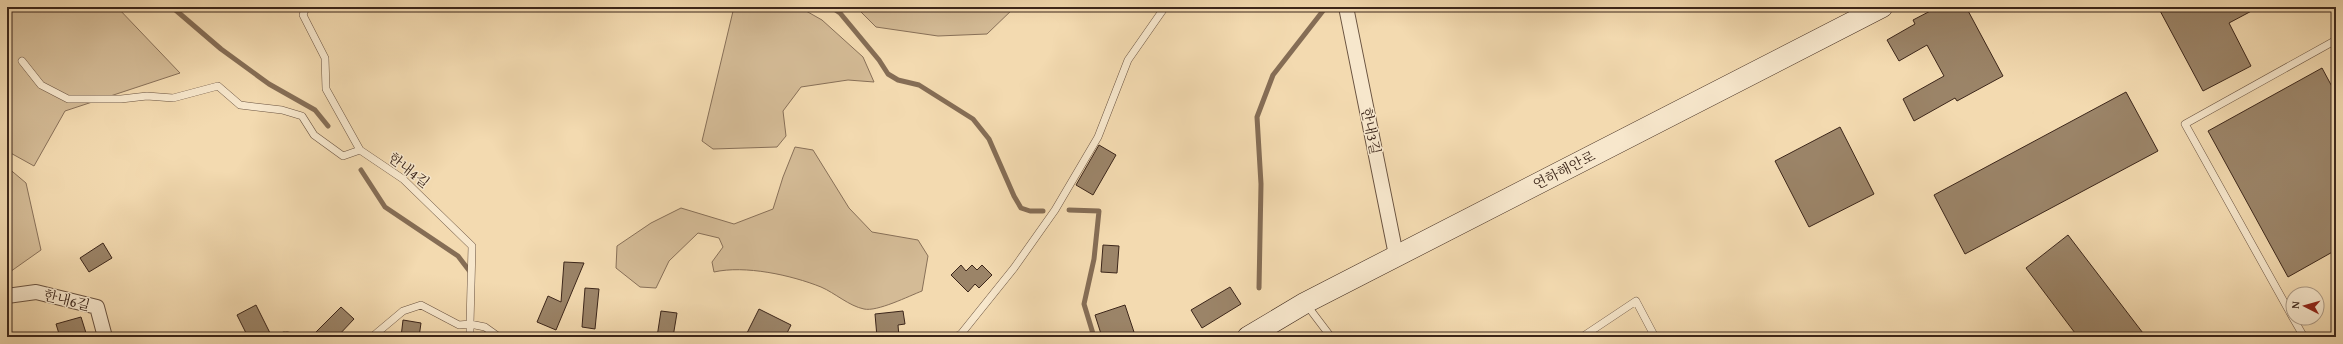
<svg xmlns="http://www.w3.org/2000/svg" width="2343" height="344" font-family="'Gentium Book Plus','Noto Serif KR',serif">
<style>
.green{fill:#d4bb96;stroke:#887058}
.lines{fill:none;stroke-linecap:round;stroke-linejoin:round}
.stream{stroke:#856d55;stroke-width:5}
.building{fill:#9b8468;stroke:#3c261a}
.lane-casing{stroke:#6a5340;stroke-width:8}
.street-casing{stroke:#6a5340;stroke-width:16}
.secondary-casing{stroke:#3c261a;stroke-width:22}
.lane{stroke:#f7e7cc;stroke-width:7}
.street{stroke:#f7e7cc;stroke-width:14}
.secondary{stroke:#f7e7cc;stroke-width:21}
.labels{text-anchor:middle;stroke-width:3;stroke-linejoin:round;paint-order:stroke}
.street-label{font-size:14px;fill:#3c261a;stroke:#f7e7cc}
</style>
<rect width="100%" height="100%" fill="#f3dab0"/>
<filter id="stains"><feTurbulence type="fractalNoise" baseFrequency=".005" numOctaves="4"/><feColorMatrix values="0 0 0 0 .2 0 0 0 0 .09 0 0 0 0 .02 0 0 0 .5 -.17"/></filter>
<radialGradient id="worn" r=".72"><stop offset=".6" stop-color="#630" stop-opacity="0"/><stop offset="1" stop-color="#630" stop-opacity=".3"/></radialGradient>
<!-- green -->
<path class="green" d="M7 7H117L180 73 65 111 34 166 7 151Z
M734 7H799L822 20 863 57 874 82 848 80 801 87 783 111 786 136 777 147 713 149 702 141Z
M856 7H1015L987 34 938 36 876 27Z
M795 147 813 150 849 208 872 232 918 240 928 256 922 291C909 296 877 312 864 309 849 306 835 293 821 287 791 275 745 265 714 272L712 262 723 247 719 238 698 233 669 261 656 288 640 287 616 268 617 246 651 223 681 208 734 224 773 209 783 177Z
M7 167 26 183 41 250 7 274Z"/>
<g class="lines">
<!-- stream -->
<path class="stream" d="M172 7 221 49 269 84 315 110 328 126
M831 7 840 13 879 60 888 74 898 80 919 85 973 119 989 139 1014 196 1021 208 1030 211H1043
M361 170 385 207 458 256 471 273
M1069 210 1099 211 1094 259 1084 304 1094 337
M1259 288 1261 184 1257 117 1273 75 1326 7"/>
</g>
<!-- building -->
<path class="building" d="M1938 7H1966L2003 76 1957 101 1955 98 1914 121 1903 99 1944 76 1927 45 1899 61 1887 40 1915 24 1913 20Z
M2158 7H2259L2229 23 2251 66 2203 91Z
M2322 68 2336 94V250L2288 277 2208 131Z
M2126 92 2158 151 1965 254 1934 195Z
M1840 127 1874 194 1809 227 1775 161Z
M1099 145 1116 155 1093 195 1076 185Z
M2068 235 2146 337H2078L2026 268Z
M103 243 112 258 89 272 80 258Z
M1103 245 1119 246 1117 273 1101 272Z
M564 262 584 263 556 330 537 322 548 296 561 302Z
M961 265 966 271 972 265 977 270 982 265 992 275 979 288 975 284 968 292 951 275Z
M1230 287 1241 304 1202 328 1191 310Z
M585 288 599 289 595 329 582 327Z
M256 305 270 333 263 337H248L237 315Z
M1125 305 1134 332 1120 337H1102L1095 315Z
M341 307 354 319 337 337H311Z
M759 309 791 325 785 337H745Z
M661 311 677 313 673 337H657Z
M903 311 905 324 898 325 899 337H877L875 314Z
M81 317 86 333 74 337H60L56 324Z
M403 320 421 323 419 337H401Z"/>
<g class="lines">
<defs>
<path id="lane" d="M306 7 303 15 325 58 326 89 360 150 403 179 472 246 470 324 485 327 499 337
M22 61 41 85 68 99H121L147 96 173 98 218 86 240 105 282 110 302 116 314 135 343 156 360 150
M1306 304 1331 337
M2293 318 2185 124 2336 40
M2293 318 2304 337
M282 337 285 335 293 337
M372 337 403 311 421 305 459 325 470 324V337
M815 337H819
M955 337 961 334 1014 268 1055 210 1098 137 1128 60 1165 7
M1582 337 1636 301 1655 337"/>
<path id="street" d="M1346 7 1396 255
M7 296 36 292 97 307 105 337"/>
<path id="secondary" d="M1248 337 1305 303 1882 7"/>
</defs>
<!-- lane casing -->
<use href="#lane" class="lane-casing"/>
<!-- street casing -->
<use href="#street" class="street-casing"/>
<!-- secondary casing -->
<use href="#secondary" class="secondary-casing"/>
<!-- lane -->
<use href="#lane" class="lane"/>
<!-- street -->
<use href="#street" class="street"/>
<!-- secondary -->
<use href="#secondary" class="secondary"/>
</g>
<g class="labels">
<!-- street labels -->
<g class="street-label">
<text transform="translate(1371 131) rotate(78)" y="5">한내3길</text>
<text transform="translate(409 170) rotate(38)" y="5">한내4길</text>
<text transform="translate(1564 170) rotate(-27)" y="5">연하해안로</text>
<text transform="translate(67 300) rotate(14)" y="5">한내6길</text>
</g>
</g>
<!-- margin -->
<rect width="2343" height="344" fill="none" stroke="#f3dab0" stroke-width="24"/>
<rect x="8" y="8" width="2327" height="328" fill="none" stroke="#3c261a" stroke-width="2"/>
<rect x="12" y="12" width="2319" height="320" fill="none" stroke="#3c261a"/>
<!-- north arrow -->
<g transform="translate(2305 306) rotate(276)"><circle r="19" fill="#f7e7cc" stroke="#ac9a85"/>
<path d="M0-3L7 15L0 10L-7 15Z" fill="#8f2418"/>
<text y="-6" font-size="11" font-weight="bold" text-anchor="middle" fill="#3c261a">N</text>
</g>
<rect width="100%" height="100%" filter="url(#stains)"/>
<rect width="100%" height="100%" fill="url(#worn)"/>
</svg>
